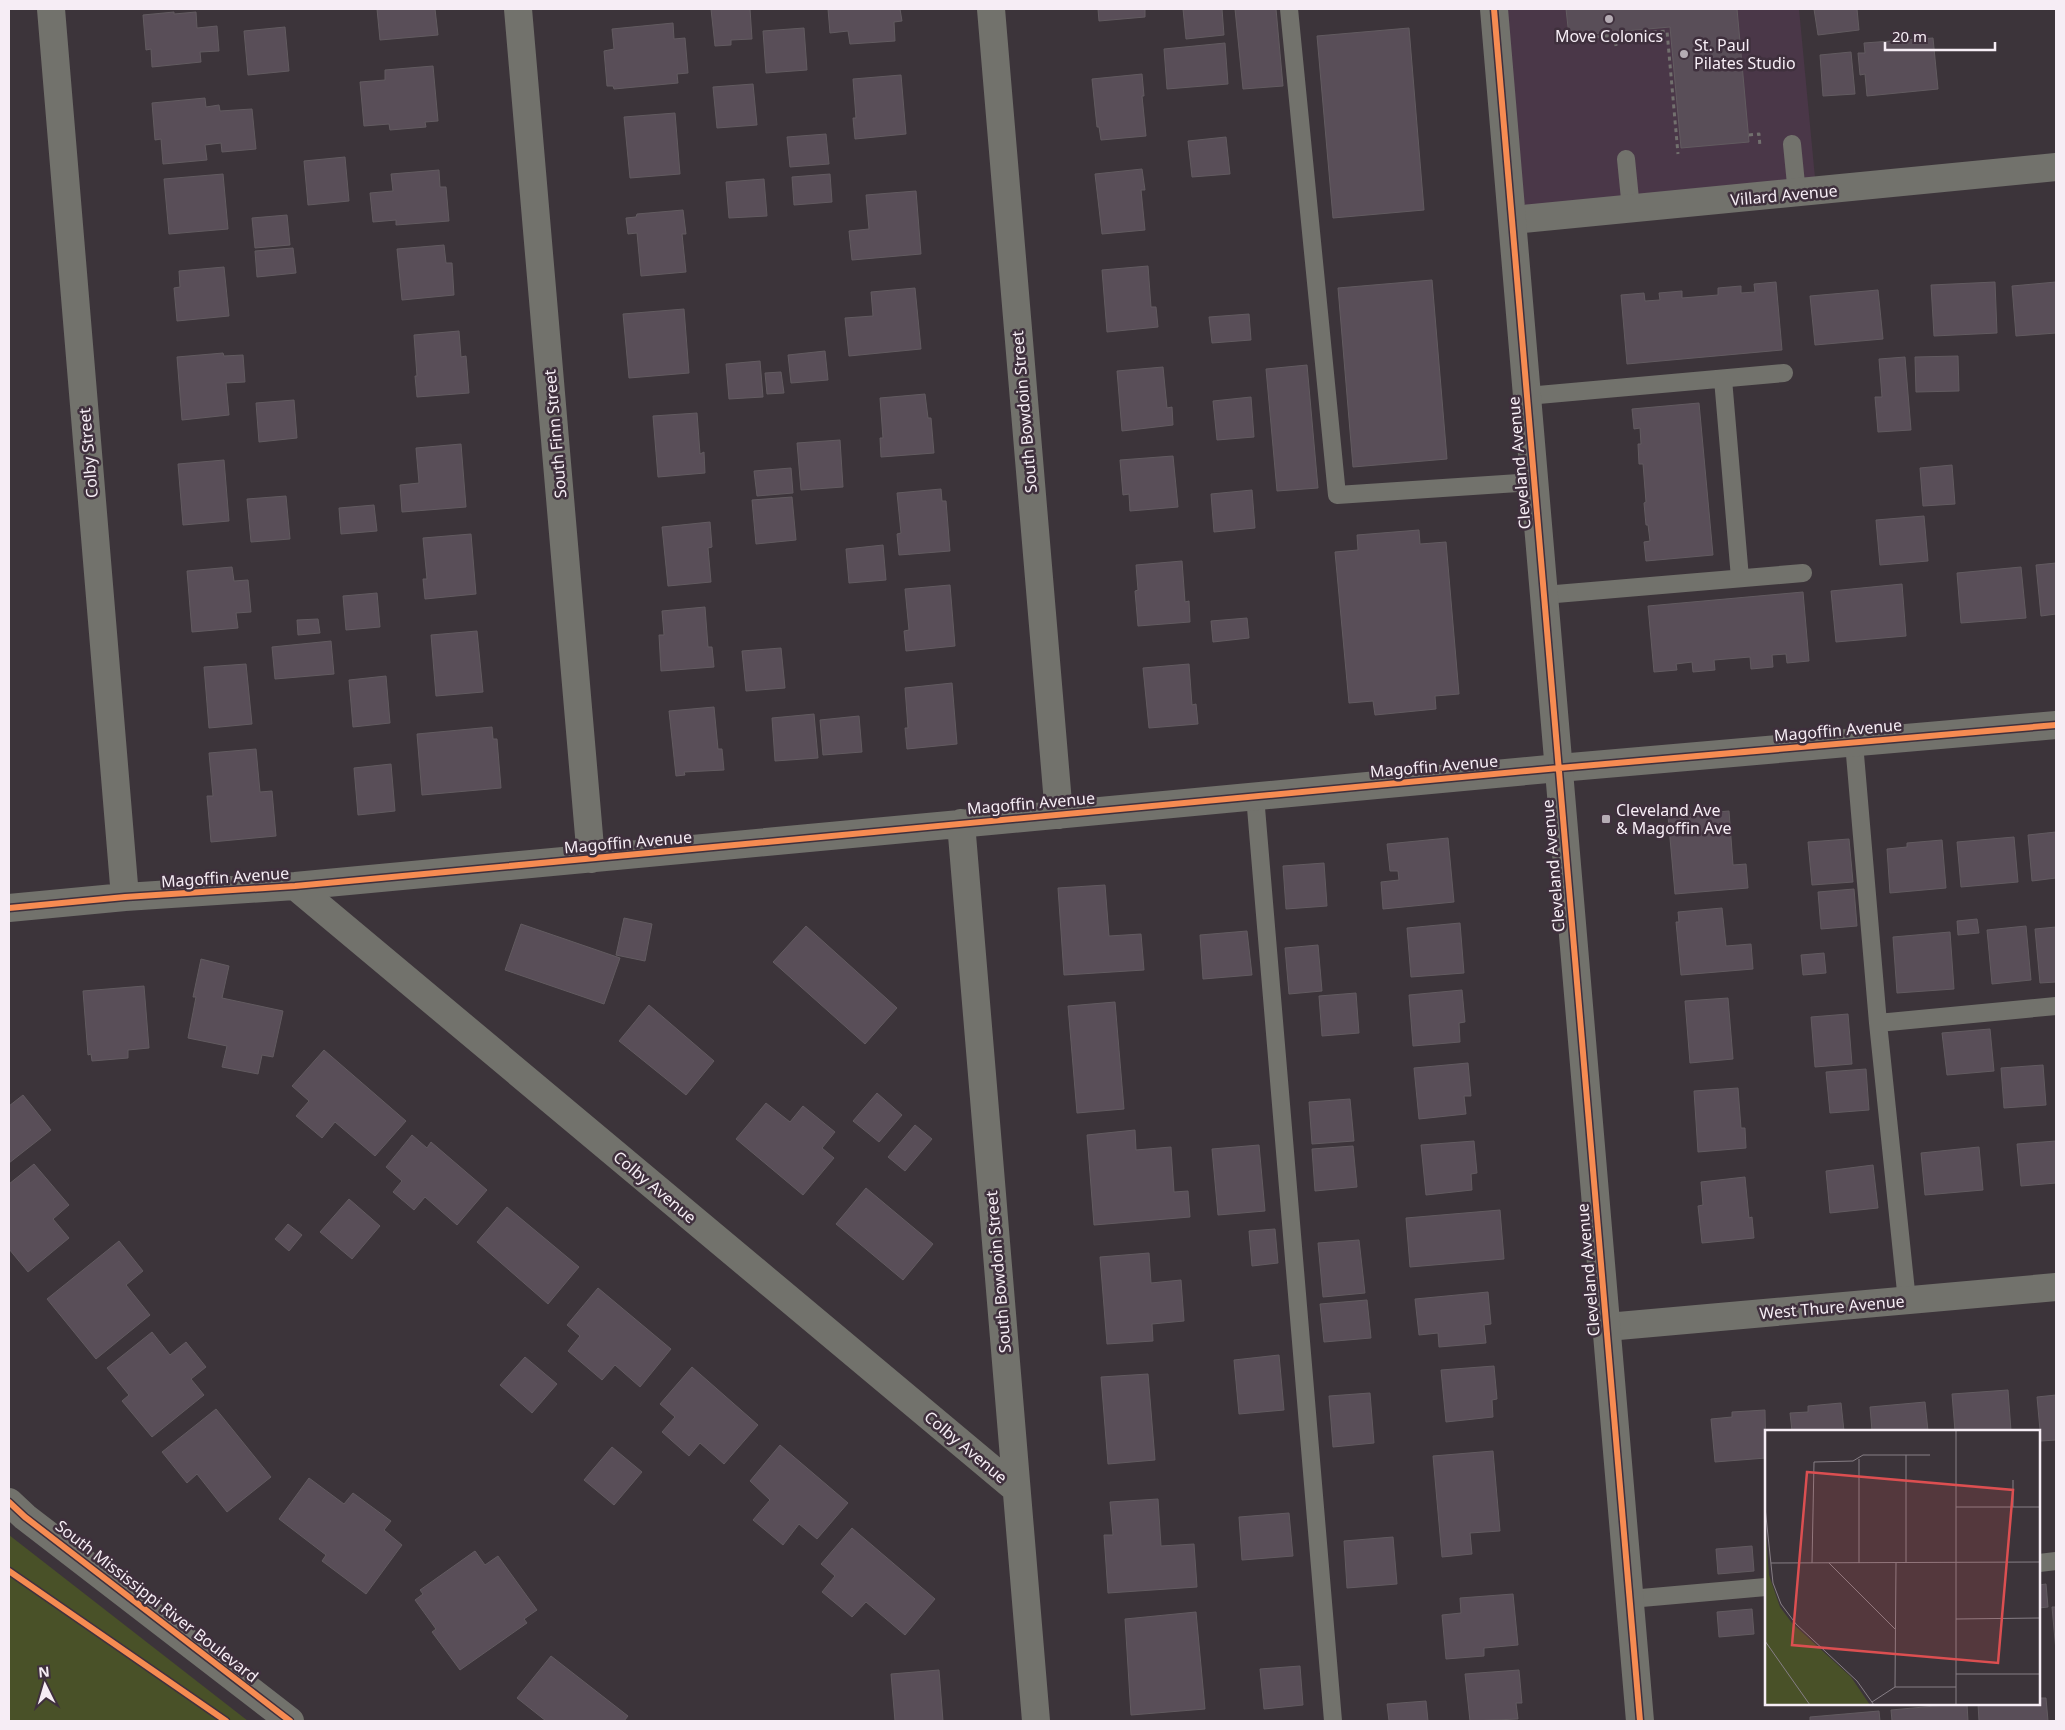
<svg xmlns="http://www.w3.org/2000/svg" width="2065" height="1730" font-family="'Noto Sans',sans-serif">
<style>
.built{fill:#4a3748}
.green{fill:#495128}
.building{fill:#594e58;stroke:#625b60}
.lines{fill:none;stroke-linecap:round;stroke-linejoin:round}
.path{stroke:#72706e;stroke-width:3;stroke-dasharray:4 4;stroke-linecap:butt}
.service{stroke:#72726c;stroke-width:18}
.minor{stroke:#72726c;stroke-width:28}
.tertiary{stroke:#72726c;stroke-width:28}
.cycleway-casing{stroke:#3f303d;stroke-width:9}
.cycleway{stroke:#f68b52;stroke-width:6}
.poi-dot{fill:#b5acb4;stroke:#3f303d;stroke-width:2}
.labels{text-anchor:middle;stroke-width:5;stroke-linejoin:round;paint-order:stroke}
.poi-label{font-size:16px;fill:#f6edf5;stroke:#3f303d;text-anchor:start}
.street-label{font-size:16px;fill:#f6edf5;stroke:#3f303d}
.inset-road{fill:none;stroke:#867e85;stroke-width:1}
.view{fill:#dc4f51;fill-opacity:0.15;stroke:#dc4f51;stroke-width:2.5}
.inset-edge{fill:none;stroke:#f6edf5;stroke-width:2.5}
</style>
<rect width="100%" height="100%" fill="#3c343a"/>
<!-- built -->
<path class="built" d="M1492 9H1799L1817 199 1511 228Z"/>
<!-- green -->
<path class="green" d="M9 1535 248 1721H9Z"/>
<!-- building -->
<path class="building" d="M377 9H435L438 35 380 40Z
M711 9H750L752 39 731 40V45L715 46Z
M828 9H900L902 21 894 22 895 41 850 44 848 31 830 33Z
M1098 9H1145V17L1099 21Z
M1183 9H1222L1224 35 1186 39Z
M1235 9H1276L1283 86 1243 89Z
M1566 9H1737L1749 142 1681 148 1670 27 1569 36Z
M1814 9H1857L1859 30 1818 35Z
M174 12V14L196 12 197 28 217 26 219 51 200 52 201 62 152 67 151 49 146 50 143 15Z
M673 23 674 39 685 38 688 73 677 74 678 83 614 89 613 86H607L604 51 614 49 612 29Z
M285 27 289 71 248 75 244 31Z
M804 28 807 70 766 73 763 31Z
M1409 28 1424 210 1333 218 1317 36Z
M1933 38 1938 89 1867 96 1865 74 1860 75 1858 53H1865L1864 43Z
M1225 43 1228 84 1167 89 1164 49Z
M1851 52 1855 94 1823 96 1820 55Z
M433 66 438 121 425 122 426 127 390 130 389 124 364 126 360 82 385 80V70Z
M1142 74 1144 96H1142L1146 136 1101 140 1099 127H1097L1092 79Z
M901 75 906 134 855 139 853 118H856L853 79Z
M753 84 757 125 717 128 713 87Z
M205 98 206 107 219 105 220 111 252 109 256 149 222 152 221 143 205 145 207 160 163 164 161 139 155 140 152 103Z
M675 113 680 174 630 178 624 117Z
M826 134 829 164 790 167 787 137Z
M1226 137 1230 174 1192 177 1188 141Z
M345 157 349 201 308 205 304 161Z
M1142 169 1145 190H1141L1145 230 1102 234 1095 174Z
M439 170 440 187H446L449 221 396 225V220L373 222 370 193 393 191 391 174Z
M223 174 228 229 169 234 164 179Z
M830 174 832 202 794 205 792 177Z
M764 179 767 216 729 218 726 182Z
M916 191 921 254 852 260 849 231 869 229 866 195Z
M683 210 686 234H682L686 272 641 276 637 233 628 234 626 218 636 217 637 214Z
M287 215 290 245 255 248 252 218Z
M444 245 446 263H452L454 295 402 300 397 249Z
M293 248 296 273 257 277 255 251Z
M1148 266 1151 307H1156L1158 327 1107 332 1102 270Z
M224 267 229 316 177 321 174 288 180 287 179 271Z
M1432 280 1447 459 1353 467 1338 288Z
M1776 282 1782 350 1627 364 1621 295 1644 293 1645 301 1660 300 1659 293 1682 291V298L1718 295V288L1741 286V293L1755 292 1754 284Z
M1995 282 1997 333 1934 336 1931 285Z
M2056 282V333L2016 336 2012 286Z
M915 288 921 349 849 356 845 318 873 316 871 292Z
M1878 290 1883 339 1815 345 1810 296Z
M684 309 689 373 629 378 623 314Z
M1249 314 1251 340 1212 343 1209 317Z
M459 331 461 357 466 356 469 393 417 397 415 376H417L414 335Z
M825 351 828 380 791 383 788 355Z
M223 353 224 356 243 355 245 382 226 383 229 415 182 420 177 357Z
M1958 356 1959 391 1916 392 1915 357Z
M1905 357 1911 430 1878 432 1875 397H1882L1879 359Z
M760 361 763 397 729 399 726 364Z
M1307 365 1318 488 1277 491 1266 369Z
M1163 367 1167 408 1172 407 1173 425 1122 431 1117 371Z
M781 372 784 393 767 394 765 373Z
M925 394 928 418H931L934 453 881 457 880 438H883L880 398Z
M1251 397 1254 437 1217 440 1213 401Z
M294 400 297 438 259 442 256 403Z
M1699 403 1713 555 1646 561 1644 542 1650 541 1648 525H1646L1644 503 1646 502 1643 464H1639L1638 444H1641L1640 428 1634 429 1632 409Z
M697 413 700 454 704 452 705 473 658 477 653 416Z
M840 440 843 487 801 490 797 443Z
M461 444 466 507 402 512 400 485 419 483 416 448Z
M1173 456 1178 507 1130 511 1129 494 1123 495 1120 460Z
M224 460 229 521 183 525 178 464Z
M1952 465 1955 504 1923 506 1920 468Z
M791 468 793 493 757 496 754 471Z
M941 489 942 501H946L950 551 899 555 897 534 901 533 897 493Z
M1252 490 1255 528 1214 532 1211 494Z
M286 496 290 539 251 542 247 499Z
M792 497 796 540 756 544 752 500Z
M374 505 377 531 341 534 339 508Z
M1924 516 1928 561 1880 565 1876 520Z
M710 522 712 547 708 548 711 582 668 586 662 527Z
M1419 530 1420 544 1446 542 1459 694 1435 696 1436 709 1375 715 1373 701 1349 703 1335 552 1358 550 1357 535Z
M471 534 476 594 425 599 423 579H427L423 538Z
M883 545 886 580 849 583 846 549Z
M1182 561 1185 602 1189 601 1190 622 1138 626 1135 591 1138 590 1136 565Z
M2056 563V614L2041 616 2036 565Z
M232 567 234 581 248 580 251 612 236 613 238 628 192 632 187 571Z
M2021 567 2026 618 1961 623 1957 573Z
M1902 584 1906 636 1836 642 1831 591Z
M950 585 955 646 906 651 904 631 909 630 905 589Z
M1803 592 1809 661 1787 663 1786 654 1772 655 1773 667 1751 669 1750 657 1714 660 1715 670 1693 672 1692 662 1676 664 1677 670 1654 672 1648 606Z
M377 593 380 627 346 630 343 596Z
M705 607 708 647H712L714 667 661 671 659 635H664L662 611Z
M1247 618 1249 638 1213 642 1211 621Z
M318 619 320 633 298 635 297 620Z
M477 631 483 692 436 696 431 635Z
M331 641 334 674 275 679 272 647Z
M781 648 785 688 746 691 742 651Z
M246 664 252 724 209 728 204 667Z
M1189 664 1192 705 1196 704 1198 724 1149 728 1143 668Z
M386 676 390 723 353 727 349 680Z
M952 683 957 744 907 749 905 728H908L905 688Z
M714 707 718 749H722L724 770 684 772 685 775 676 776 669 711Z
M814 714 818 758 775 761 772 718Z
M859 716 862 752 823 755 820 720Z
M492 727 493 739H497L501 788 422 795 417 734Z
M256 749 260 792 272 791 276 836 211 842 207 796H213L209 753Z
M391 764 395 811 358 815 354 768Z
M1729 811 1733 865 1746 864 1748 888 1675 894 1668 816Z
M2056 832V878L2032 881 2028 835Z
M2014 837 2018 882 1961 887 1957 842Z
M1448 838 1454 902 1383 909 1381 882 1399 880 1398 871H1390L1387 844Z
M1849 839 1853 882 1812 885 1808 842Z
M1942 840 1946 888 1890 893 1887 849 1907 847V843Z
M1324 863 1327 906 1286 909 1283 866Z
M1105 885 1109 936 1141 934 1144 970 1064 975 1058 888Z
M1854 889 1857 926 1821 929 1818 892Z
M1722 908 1726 946 1751 944 1753 969 1681 975 1676 922H1679L1678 912Z
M624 918 652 924 645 961 616 955Z
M1977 919 1979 933 1958 935 1957 921Z
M1460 923 1464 973 1411 977 1407 928Z
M521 924 620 958 604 1004 505 970Z
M806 926 897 1008 865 1044 773 962Z
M2026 926 2031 980 1992 984 1987 930Z
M2056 927V982L2040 983 2035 929Z
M1247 931 1252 975 1203 979 1200 935Z
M1950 932 1954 989 1897 993 1893 937Z
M1318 945 1322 991 1289 994 1285 948Z
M1824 953 1826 973 1803 975 1801 955Z
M201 959 229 966 222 998 283 1011 273 1057 262 1055 258 1074 222 1067 227 1046 188 1038 196 997H193Z
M144 986 149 1048 128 1050V1058L92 1061 91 1054 88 1055 83 991Z
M1462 990 1465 1022 1459 1023 1460 1042 1413 1046 1409 995Z
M1356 993 1359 1033 1322 1036 1319 996Z
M1728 998 1733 1059 1690 1063 1685 1001Z
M1115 1002 1124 1109 1077 1113 1068 1006Z
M649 1005 714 1061 686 1095 619 1041Z
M1848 1014 1852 1064 1815 1067 1811 1017Z
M1990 1029 1994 1071 1947 1075 1942 1033Z
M324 1050 406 1121 375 1156 335 1122 322 1138 296 1116 309 1101 292 1086Z
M1468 1063 1471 1096H1464L1466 1114 1419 1119 1414 1068Z
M2043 1065 2046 1105 2004 1108 2001 1068Z
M1866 1069 1869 1110 1830 1113 1826 1072Z
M1738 1088 1741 1128H1745L1746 1148 1698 1152 1694 1091Z
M877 1093 902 1115 879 1142 853 1121Z
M23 1095 51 1130 9 1163V1106Z
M1350 1099 1354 1141 1312 1144 1309 1102Z
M766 1103 790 1122 803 1106 835 1132 822 1148 834 1158 803 1195 736 1139Z
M915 1125 932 1139 905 1171 888 1157Z
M1135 1130 1136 1150 1171 1147 1174 1192 1188 1191 1190 1217 1094 1225 1087 1135Z
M412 1135 427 1148 431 1142 487 1190 457 1225 425 1197 414 1210 393 1192 402 1181 386 1167Z
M1474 1141 1477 1173 1471 1174 1472 1190 1426 1195 1421 1145Z
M2056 1141V1183L2021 1186 2017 1144Z
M1259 1145 1265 1211 1218 1215 1212 1149Z
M1353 1146 1357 1187 1315 1191 1312 1149Z
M1979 1147 1983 1190 1925 1195 1921 1153Z
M34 1164 69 1205 53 1219 69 1238 28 1272 9 1249V1184Z
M1873 1165 1878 1208 1830 1213 1826 1171Z
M1745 1177 1749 1218 1752 1217 1754 1238 1702 1243 1698 1206 1703 1205 1701 1182Z
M866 1188 933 1244 903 1280 836 1224Z
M349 1199 380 1226 352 1259 320 1232Z
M507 1207 579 1267 548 1304 477 1242Z
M1500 1210 1504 1259 1410 1267 1406 1218Z
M288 1224 302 1235 289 1251 275 1239Z
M1275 1229 1278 1263 1252 1266 1249 1231Z
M1359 1240 1365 1293 1323 1297 1318 1243Z
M119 1241 143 1271 126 1285 150 1315 96 1359 47 1299Z
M1149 1253 1151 1283 1181 1280 1184 1321 1152 1324 1153 1341 1107 1344 1100 1257Z
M598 1288 671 1349 640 1387 615 1365 602 1380 568 1351 580 1336 567 1325Z
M1488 1292 1491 1324 1484 1325 1486 1343 1439 1347 1438 1333 1419 1335 1415 1299Z
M1367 1300 1371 1338 1324 1342 1320 1304Z
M152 1332 170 1355 186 1342 206 1367 191 1379 204 1395 152 1437 122 1401 129 1395 107 1368Z
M1279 1355 1284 1410 1239 1414 1234 1360Z
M525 1357 557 1384 532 1413 500 1385Z
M1494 1366 1497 1399 1492 1400 1493 1417 1446 1422 1441 1370Z
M692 1367 758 1425 724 1464 700 1443 689 1456 662 1432 675 1417 660 1404Z
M1148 1374 1155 1460 1108 1464 1101 1377Z
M2008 1390 2011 1431H1955L1952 1394Z
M1370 1393 1374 1443 1333 1447 1329 1396Z
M2056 1395V1440L2041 1441 2037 1397Z
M1925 1402 1928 1431H1872L1870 1407Z
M1841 1403 1844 1431H1792L1790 1413 1808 1412V1406Z
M216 1409 271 1477 227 1512 197 1474 187 1483 162 1452Z
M1765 1410 1766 1458 1715 1462 1711 1419 1732 1417V1412Z
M780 1445 848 1503 817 1539 799 1524 783 1545 753 1520 770 1500 750 1481Z
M612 1447 642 1472 614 1505 584 1480Z
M1493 1451 1500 1531 1470 1533 1472 1554 1442 1557 1433 1456Z
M309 1478 344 1504 353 1493 391 1521 384 1530 402 1545 366 1594 322 1561 326 1555 279 1519Z
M1158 1499 1161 1546 1194 1544 1197 1587 1108 1593 1104 1535H1113L1110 1502Z
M1289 1513 1293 1556 1242 1560 1239 1517Z
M852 1528 935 1599 905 1635 866 1602 852 1617 822 1592 835 1576 821 1564Z
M1393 1537 1397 1584 1347 1588 1344 1541Z
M1752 1546 1754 1571 1718 1574 1716 1549Z
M475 1551 485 1565 498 1556 537 1610 524 1619 527 1623 460 1670 432 1632 436 1629 415 1600 423 1594 420 1590Z
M2046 1584 2048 1607 2039 1608V1585Z
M1513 1594 1518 1645 1484 1648V1656L1446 1659 1442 1615 1461 1613 1460 1598Z
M2052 1607H2056V1651Z
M1752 1609 1754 1634 1719 1637 1717 1612Z
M1196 1612 1205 1709 1131 1715 1125 1619Z
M551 1656 628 1716 624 1721H546L517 1698Z
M1300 1666 1303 1705 1264 1709 1260 1669Z
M939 1670 943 1721H895L891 1674Z
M1519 1670 1522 1703H1516L1518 1719 1470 1721 1465 1674Z
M2039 1698H2046L2048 1721H1979L1978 1704H2039Z
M1426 1701 1428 1721H1389L1387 1704Z
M1957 1704H1967L1968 1721H1892L1891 1710Z
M1879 1711 1880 1721H1810V1717Z"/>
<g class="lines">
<!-- path -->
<path class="path" d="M1615 36 1616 46
M1557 40 1667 31 1678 154
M1749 135 1759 134 1760 147"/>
<!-- service -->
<path class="service" d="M1289 9 1337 495 1535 482
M1792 144 1797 194
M1626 159 1631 209
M1723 379 1740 578
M1527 396 1784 373
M1544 595 1803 573
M1854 743 1878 1023 1907 1301
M1255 796 1333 1721
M1878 1023 2056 1006
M2039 1563 2056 1561
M1630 1599 1766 1587"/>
<!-- minor -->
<path class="minor" d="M51 9 125 897
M518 9 591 859
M991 9 1059 815
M1513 220 2056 167
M961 823 1036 1721
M295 886 1016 1489
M9 908 125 897 295 886 1559 768 2056 725
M1607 1327 2056 1287"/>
<!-- tertiary -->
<path class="tertiary" d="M1494 9 1640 1721
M9 1502 25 1517 290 1721"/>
<defs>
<path id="cycleway" d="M1494 9 1640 1721
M9 908 125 897 295 886 1559 768 2056 725
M9 1502 25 1517 290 1721
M9 1571 226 1721"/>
</defs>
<!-- cycleway casing -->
<use href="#cycleway" class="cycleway-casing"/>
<!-- cycleway -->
<use href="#cycleway" class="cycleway"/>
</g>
<!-- markers -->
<g class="poi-dot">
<circle cx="1609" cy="19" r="5"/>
<circle cx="1684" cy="54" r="5"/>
<rect x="1601" y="814" width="10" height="10" rx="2.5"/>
</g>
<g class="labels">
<!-- poi labels -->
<g class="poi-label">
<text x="1609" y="42" text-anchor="middle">Move Colonics</text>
<text x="1694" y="51">St. Paul<tspan x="1694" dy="18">Pilates Studio</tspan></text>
<text x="1616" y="816">Cleveland Ave<tspan x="1616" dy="18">&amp; Magoffin Ave</tspan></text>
</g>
<!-- street labels -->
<g class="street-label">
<text transform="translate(1784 195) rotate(-5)" y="6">Villard Avenue</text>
<text transform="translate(1024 412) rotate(-95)" y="6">South Bowdoin Street</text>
<text transform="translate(555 434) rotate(-95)" y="6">South Finn Street</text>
<text transform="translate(88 453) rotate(-95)" y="6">Colby Street</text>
<text transform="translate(1519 463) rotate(-95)" y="6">Cleveland Avenue</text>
<text transform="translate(1838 730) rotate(-5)" y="6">Magoffin Avenue</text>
<text transform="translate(1434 766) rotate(-5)" y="6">Magoffin Avenue</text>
<text transform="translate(1031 803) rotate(-5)" y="6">Magoffin Avenue</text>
<text transform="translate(628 842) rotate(-5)" y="6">Magoffin Avenue</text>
<text transform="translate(1553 866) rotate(-95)" y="6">Cleveland Avenue</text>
<text transform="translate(225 877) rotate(-4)" y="6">Magoffin Avenue</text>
<text transform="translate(655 1187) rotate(40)" y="6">Colby Avenue</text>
<text transform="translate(1588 1270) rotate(-95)" y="6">Cleveland Avenue</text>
<text transform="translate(998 1272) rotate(-95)" y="6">South Bowdoin Street</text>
<text transform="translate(1832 1307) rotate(-5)" y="6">West Thure Avenue</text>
<text transform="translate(966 1447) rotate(40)" y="6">Colby Avenue</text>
<text transform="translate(157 1601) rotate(38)" y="6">South Mississippi River Boulevard</text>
</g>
</g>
<!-- overview -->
<g transform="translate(1765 1430)">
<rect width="275" height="275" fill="#3c343a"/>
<path d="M0 90 4 145 15 177 27 193 86 247 105 275H0Z" fill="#495128"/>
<path class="inset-road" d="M248 50V77M0 77 8 153 16 174 31 194 92 251 109 275M191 77H275M6 133 275 132M47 133 49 32 88 31 98 25H165M64 133 130 199M94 133V29M141 133V25M191 189 275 188M0 211 45 275M191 244H275M130 257 131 133M107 272 130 257H191M191 275V0"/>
<path class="view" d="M42 42 248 60 233 233 27 215Z"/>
<rect width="275" height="275" class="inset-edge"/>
</g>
<!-- border -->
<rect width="2065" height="1730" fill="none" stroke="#f6edf5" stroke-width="20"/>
<!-- north arrow -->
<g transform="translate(45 1685) rotate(355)" stroke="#3f303d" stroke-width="4" paint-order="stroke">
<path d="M0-4L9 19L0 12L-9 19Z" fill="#f6edf5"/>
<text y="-8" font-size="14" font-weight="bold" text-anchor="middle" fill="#f6edf5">N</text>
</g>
<!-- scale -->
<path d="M1885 42v8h110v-8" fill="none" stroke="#f6edf5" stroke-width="2.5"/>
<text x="1892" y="42" font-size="15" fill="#f6edf5" stroke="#3f303d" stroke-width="4" paint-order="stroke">20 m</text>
</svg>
